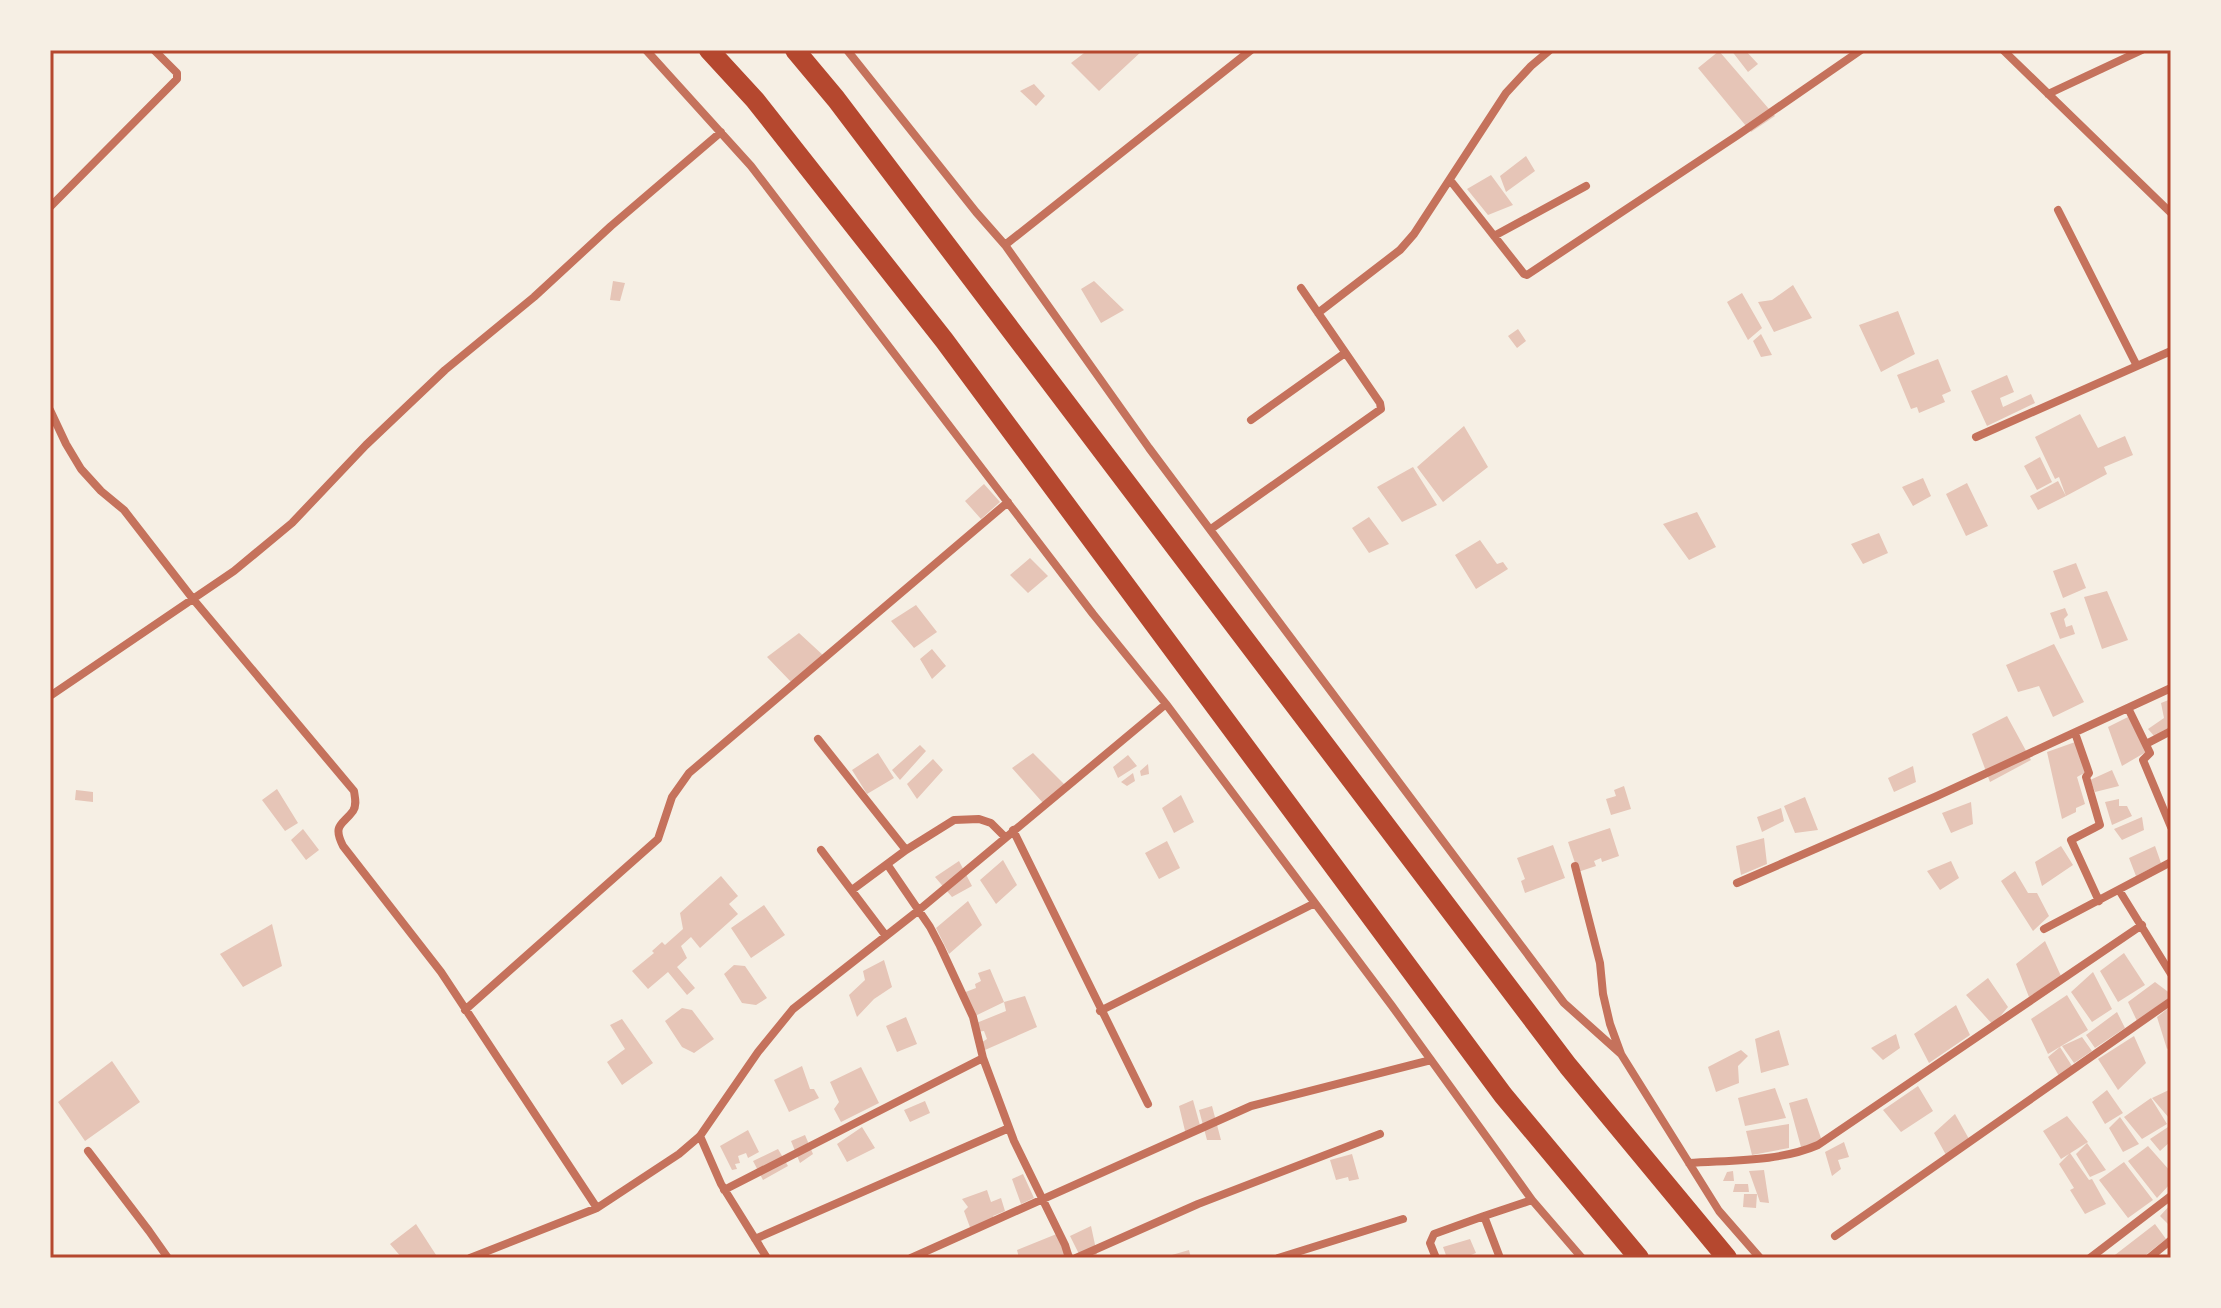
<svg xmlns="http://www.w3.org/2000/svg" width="2221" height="1308" font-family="'PT Sans Narrow',sans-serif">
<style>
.building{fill:#e6c5b7}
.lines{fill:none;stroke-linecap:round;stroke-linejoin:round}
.minor{stroke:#c5725c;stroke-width:8}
.motorway{stroke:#b5482f;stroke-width:20}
.neatline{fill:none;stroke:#b5482f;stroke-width:3}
</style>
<rect width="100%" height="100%" fill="#f6efe4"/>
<!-- building -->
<path class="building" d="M1088 50H1143L1099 91 1071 63Z
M1731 50H1745L1758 64 1748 72Z
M1719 51 1775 116 1751 132 1698 68Z
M1034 84 1045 96 1036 106 1020 91Z
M1526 156 1535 171 1506 192 1500 176Z
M1491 175 1513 205 1488 215 1467 189Z
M613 281 625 283 620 301 610 300Z
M1094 281 1124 310 1101 323 1081 289Z
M1793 285 1812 318 1774 332 1758 302 1772 300Z
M1742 293 1762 328 1748 340 1727 302Z
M1898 311 1915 354 1881 372 1859 325Z
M1518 329 1526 341 1517 348 1508 336Z
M1761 334 1772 355 1761 357 1753 341Z
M1938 359 1951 391 1942 395 1945 402 1919 413 1917 407 1911 409 1897 375Z
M2007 375 2014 392 2000 398 2003 407 2031 394 2035 403 1987 426 1971 391Z
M2080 414 2098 448 2125 436 2133 455 2104 467 2107 474 2066 496 2059 477 2055 479 2035 437Z
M1464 426 1488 467 1443 502 1417 467Z
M2040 457 2052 482 2037 490 2024 466Z
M1413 467 1437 505 1402 522 1377 487Z
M1923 478 1931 496 1913 506 1902 487Z
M2058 481 2066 496 2038 510 2030 496Z
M1967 483 1988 526 1966 536 1946 494Z
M984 484 1000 502 981 519 965 501Z
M1697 512 1716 547 1689 560 1663 524Z
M1369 517 1389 544 1369 553 1352 528Z
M1879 533 1888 553 1863 564 1851 544Z
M1480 540 1497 564 1503 562 1508 569 1476 589 1455 555Z
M1030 558 1048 576 1028 593 1010 575Z
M2076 563 2086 588 2063 598 2053 571Z
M2107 591 2128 640 2102 649 2084 597Z
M916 605 937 632 914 648 891 621Z
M2065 608 2068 615 2064 619 2066 627 2072 625 2075 634 2060 639 2050 613Z
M799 633 825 657 793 684 767 657Z
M2054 644 2084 702 2053 717 2039 686 2018 692 2006 665Z
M932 649 946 666 932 679 920 659Z
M2171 699V727L2154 736 2148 729 2164 718 2161 703Z
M2007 716 2031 760 1990 782 1972 734Z
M2128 717 2146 752 2122 766 2108 727Z
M2078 741 2086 772 2077 777 2085 804 2076 808V812L2062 819 2047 752Z
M920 745 926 751 900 780 892 770Z
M878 753 894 778 867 794 852 770Z
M1033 753 1066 786 1043 803 1012 768Z
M1128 755 1137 766 1118 778 1113 767Z
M933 759 943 770 917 799 907 784Z
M1148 764 1149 774 1141 776 1140 771Z
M1913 766 1916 782 1894 792 1888 778Z
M2112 770 2119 786 2095 792 2090 780Z
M1133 773 1135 781 1127 786 1121 782Z
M1624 786 1631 809 1611 815 1606 799 1616 796 1614 790Z
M277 789 298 823 285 831 262 800Z
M76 790 93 792V802L75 800Z
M1181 795 1194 822 1174 833 1162 808Z
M1805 797 1818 830 1795 833 1784 806Z
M2119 799V806H2127L2132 816 2112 825 2105 802Z
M1971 802 1973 824 1951 833 1942 813Z
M1781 808 1784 821 1762 832 1757 817Z
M2142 817 2144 830 2122 840 2114 829Z
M1610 828 1619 856 1602 862 1601 858 1594 861 1596 866 1578 872 1568 842Z
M303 829 319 850 306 860 291 840Z
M1764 838 1767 864 1741 875 1736 846Z
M1167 841 1180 868 1159 879 1145 853Z
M1553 845 1565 878 1525 893 1521 881 1525 879 1517 858Z
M2061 846 2073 865 2042 886 2035 862Z
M2155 846 2161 863 2136 876 2129 858Z
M1003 860 1017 885 996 904 980 880Z
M959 861 972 886 952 897 935 877Z
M1951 861 1959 878 1940 890 1927 871Z
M2015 871 2028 893H2037L2049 916 2033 931 2001 881Z
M721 876 738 896 729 904 738 914 700 948 691 937 681 946 687 958 677 967 695 988 687 995 668 972 648 989 632 971 654 953 652 951 662 942 665 945 683 929 680 913Z
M968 901 982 925 949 954 936 928Z
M764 905 785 935 751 958 731 928Z
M272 924 282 966 243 987 220 954Z
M2045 941 2061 976 2029 997 2016 964Z
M2124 953 2145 985 2118 1002 2100 971Z
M884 960 892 987 874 999 857 1017 849 995 865 980 863 971Z
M734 965 745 966 767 998 756 1005 742 1003 724 974Z
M990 969 1004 1002 973 1017 963 993 976 988 975 984 981 981 978 973Z
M2093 972 2112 1009 2092 1022 2071 992Z
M1988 978 2008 1007 1993 1025 1966 995Z
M2155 982 2171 994V996L2137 1021 2128 1002Z
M2067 995 2088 1030 2048 1054 2031 1019Z
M1025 996 1037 1027 985 1050 979 1044 987 1039 984 1031 976 1032 974 1024 1006 1011 1004 1002Z
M1956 1005 1970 1035 1929 1063 1914 1034Z
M2171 1006V1046L2167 1049 2157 1017Z
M682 1008 692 1010 714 1039 694 1053 682 1047 665 1021Z
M2117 1012 2125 1028 2095 1048 2086 1035Z
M906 1017 917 1044 897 1052 886 1026Z
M622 1019 653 1063 622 1085 607 1062 625 1049 610 1025Z
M1779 1030 1789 1065 1761 1073 1755 1039Z
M1896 1034 1900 1048 1883 1060 1871 1048Z
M2134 1036 2146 1063 2118 1090 2098 1059Z
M2082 1037 2092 1051 2074 1063 2062 1046Z
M2060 1047 2072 1066 2059 1076 2048 1057Z
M1741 1050 1748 1056 1738 1066 1739 1083 1716 1092 1708 1067Z
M112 1061 140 1102 85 1141 58 1102Z
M802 1066 810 1089H814L819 1098 789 1112 774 1080Z
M861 1067 879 1103 841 1122 834 1109 839 1102 830 1082Z
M1918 1086 1933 1111 1901 1132 1883 1110Z
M1775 1088 1786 1118 1745 1126 1738 1098Z
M2171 1089V1116L2169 1118 2152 1098Z
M2107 1090 2123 1113 2105 1124 2092 1102Z
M1807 1098 1822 1141 1801 1147 1789 1103Z
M2151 1098 2167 1124 2142 1139 2124 1117Z
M1193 1100 1201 1129 1186 1135 1179 1106Z
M925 1101 930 1113 910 1122 904 1110Z
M1212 1106 1221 1140H1207L1199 1110Z
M1955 1114 1969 1139 1946 1155 1934 1133Z
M2067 1116 2088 1142 2061 1159 2043 1131Z
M2120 1117 2139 1144 2123 1152 2109 1128Z
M1789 1124V1148L1752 1155 1746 1131Z
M2171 1125V1141L2160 1151 2150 1139Z
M862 1127 875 1148 847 1162 837 1144Z
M748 1130 759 1152 748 1158 746 1153 738 1156 740 1163 735 1164 737 1169 732 1170 720 1146Z
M805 1135 813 1154 800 1163 791 1141Z
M1844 1142 1849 1157 1838 1160 1841 1169 1832 1176 1825 1152Z
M2087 1143 2106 1170 2090 1177 2076 1154Z
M2148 1146 2171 1172V1183L2157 1198 2128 1161Z
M778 1149 788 1166 763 1180 753 1161Z
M2070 1153 2089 1180 2092 1179 2106 1204 2085 1214 2070 1190 2074 1188 2059 1164Z
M1352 1154 1359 1179 1349 1181 1348 1177 1336 1180 1330 1160Z
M2124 1162 2153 1200 2128 1218 2099 1180Z
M1764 1170 1769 1203 1760 1202 1749 1171Z
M1733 1171 1734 1181H1723L1727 1172Z
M1023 1174 1034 1198 1021 1204 1012 1179Z
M1735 1184H1748L1749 1192H1733Z
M987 1190 991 1202 1001 1198 1005 1211 993 1216 995 1222 971 1230 964 1211 968 1207 962 1199Z
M1744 1194H1757L1756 1208 1743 1207Z
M2171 1204V1227L2160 1216Z
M416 1224 438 1258H402L390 1244Z
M2155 1224 2166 1239 2142 1258H2111Z
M1091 1226 1097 1254 1091 1258H1081L1070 1236Z
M1059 1233 1075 1258H1019L1017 1250Z
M1470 1239 1476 1253 1463 1258H1447L1443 1247Z
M1189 1250 1191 1258H1165V1257Z"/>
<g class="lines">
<!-- minor -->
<path class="minor" d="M646 50 751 166 1093 614 1166 704 1392 1006 1532 1200 1582 1258
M847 50 976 212 1005 245 1149 448 1564 1003 1621 1054
M2003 50 2171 213
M2048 94 2142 50
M1450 180 1524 274 1527 275 1738 135 1861 50
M50 207 177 79V73L154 50
M2058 210 2137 366
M1494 236 1586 186
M1005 245 1251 50
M1318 313 1400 250 1414 234 1506 93 1531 66 1550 50
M50 410 66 444 81 469 101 491 124 510 193 599 354 791C355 798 357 805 353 811 343 825 332 824 343 846L441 972 597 1208
M1251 420 1345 353
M1976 437 2171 351
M1211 529 1381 409 1380 403 1301 288
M50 696 234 571 292 523 366 445 445 370 534 297 611 226 721 132
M2128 708 2150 753 2143 760 2171 827
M2075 733 2089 773 2086 777 2100 825 2071 840 2099 901
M818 739 906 850
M2146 744 2171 731
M1013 830 1148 1104
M821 850 886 936
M887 864 930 927 940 946 973 1017 983 1058 1014 1141 1065 1245 1069 1258
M1575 866 1600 963 1603 994 1610 1024 1621 1054 1719 1211 1760 1258
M1737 883 1937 796 2171 688
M852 890 906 850 954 820 979 819 991 823 1005 837
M2119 890 2171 974
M2044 929 2171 862
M465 1010 658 839 672 797 689 773 1008 502
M1100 1011 1315 903
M700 1136 721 1184 767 1258
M88 1151 149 1231 168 1258
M1689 1163C1731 1160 1779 1162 1818 1145L2142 925
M724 1190 983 1058
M1835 1236 2171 1001
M755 1239 1009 1128
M470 1258 597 1208 679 1154 700 1136 758 1052 793 1009 919 910 1166 704
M911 1258 1251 1106 1431 1060
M1076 1258 1198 1204 1380 1134
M1278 1258 1403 1219
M1436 1258 1430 1243 1434 1234 1484 1216
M1500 1258 1484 1216 1532 1200
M2090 1258 2171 1196
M2149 1258 2171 1240"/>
<!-- motorway -->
<path class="motorway" d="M709 50 755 100 944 340 1503 1095 1639 1258
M795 50 836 99 1568 1066 1727 1258"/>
</g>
<!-- border -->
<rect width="2221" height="1308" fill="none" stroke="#f6efe4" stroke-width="104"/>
<rect x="52" y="52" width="2117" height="1204" class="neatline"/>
</svg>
